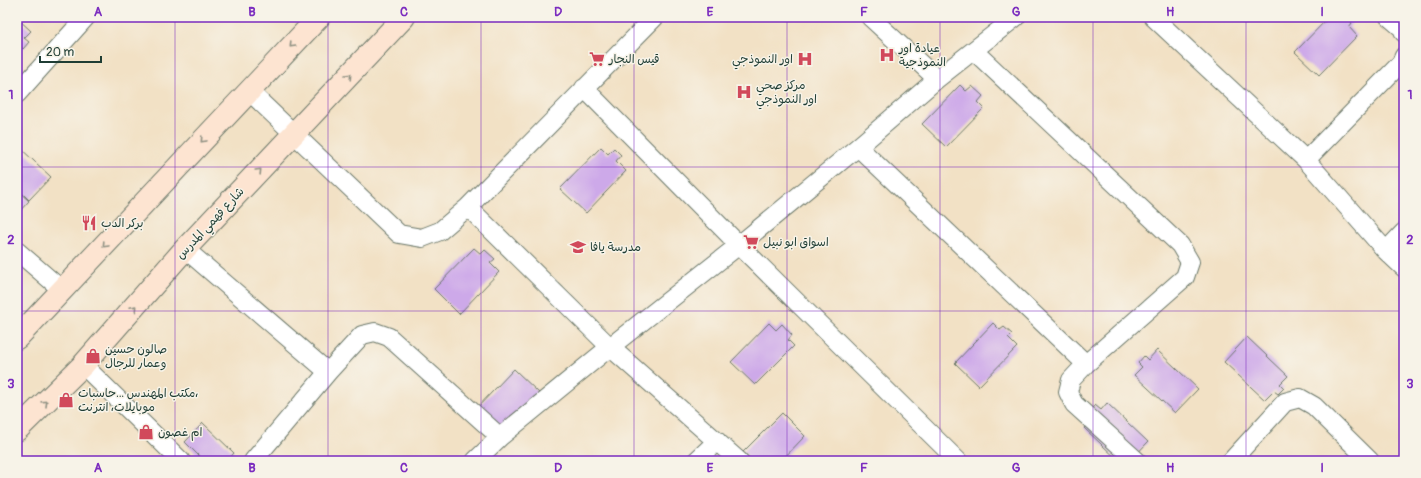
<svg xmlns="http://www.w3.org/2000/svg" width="1421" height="478" font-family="Pangolin,'Playpen Sans Arabic',sans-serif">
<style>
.building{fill:#cda9e9}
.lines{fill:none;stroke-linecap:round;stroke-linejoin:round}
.street-casing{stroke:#697667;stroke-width:20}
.secondary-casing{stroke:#697667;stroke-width:24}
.street{stroke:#fff;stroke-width:18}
.secondary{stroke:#fde4d1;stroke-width:22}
.oneway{stroke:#8e9082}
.grid{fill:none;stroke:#7b2cbf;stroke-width:1;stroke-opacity:0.55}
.labels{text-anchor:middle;stroke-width:3;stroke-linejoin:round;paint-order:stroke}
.poi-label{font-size:12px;fill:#1f3d34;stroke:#f7f3e8;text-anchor:start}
.street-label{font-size:12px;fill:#1f3d34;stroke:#f7f3e8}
.neatline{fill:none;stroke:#7b2cbf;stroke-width:1.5}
.grid-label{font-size:13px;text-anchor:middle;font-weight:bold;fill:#7b2cbf}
</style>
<rect width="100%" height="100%" fill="#f7f3e8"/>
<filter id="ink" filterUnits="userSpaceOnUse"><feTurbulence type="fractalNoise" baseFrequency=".025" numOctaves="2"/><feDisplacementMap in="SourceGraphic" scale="8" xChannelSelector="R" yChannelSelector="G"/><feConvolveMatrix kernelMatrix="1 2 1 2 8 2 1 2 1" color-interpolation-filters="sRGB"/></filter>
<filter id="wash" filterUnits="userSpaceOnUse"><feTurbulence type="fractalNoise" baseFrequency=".012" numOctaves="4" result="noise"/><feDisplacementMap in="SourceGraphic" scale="16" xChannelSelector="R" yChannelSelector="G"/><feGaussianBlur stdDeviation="0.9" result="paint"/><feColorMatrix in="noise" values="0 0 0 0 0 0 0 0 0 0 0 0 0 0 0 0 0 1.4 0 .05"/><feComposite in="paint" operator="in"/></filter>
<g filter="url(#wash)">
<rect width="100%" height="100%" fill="#f2e1c5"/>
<g id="blocks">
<!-- building -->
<path class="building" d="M1329 17H1338L1341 20 1343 17H1346L1352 23 1349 27 1357 36 1319 75 1295 52Z
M17 18 31 31 24 38 29 42 23 49 19 45 17 46Z
M960 85 966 91 972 86 983 96 978 102 984 108 946 147 922 124Z
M17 145 51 177 29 200 17 188Z
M601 147 608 154 614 148 621 155 616 161 626 171 586 213 560 189Z
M17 190 29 201 17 214Z
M474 248 481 254 485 250 495 259 490 263 499 272 459 314 434 289Z
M769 323 776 330 782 324 792 335 788 340 794 346 755 385 731 362Z
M993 323 1000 330 1004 327 1012 334 1008 338 1017 347 979 386 955 363Z
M1247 337 1288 376 1280 384 1284 388 1278 394 1274 391 1265 400 1224 362Z
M1157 350 1198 389 1175 413 1134 375 1142 367 1138 363 1144 356 1148 360Z
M514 369 539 393 499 435 474 411Z
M1107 403 1148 442 1130 461H1119L1084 428 1090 422 1085 416 1095 405 1101 410Z
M782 413 805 436 781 461H751L752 460 743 452Z
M203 423 234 453 228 460 230 461H204L185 442Z"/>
</g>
</g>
<g filter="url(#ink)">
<use href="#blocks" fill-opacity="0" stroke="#697667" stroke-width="1"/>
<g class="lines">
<defs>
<path id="street" d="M870 17 937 79
M1153 17 1306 160 1386 251 1404 268
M1389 17 1403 29 1404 33
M974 51 1180 245 1190 262 1185 277 1086 364 1071 380 1068 392 1074 404 1137 461
M584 88 739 245 958 461
M249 91 399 234 422 238 440 231 468 207 655 17
M17 94 86 17
M858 147 1086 364
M1306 160 1401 63 1404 56
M468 207 610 347 739 461
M185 249 328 372
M17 251 62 290
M1386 251 1404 232
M83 365 181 461
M253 461 328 372 362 335 375 332 389 337 500 437
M475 461 500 437 610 347 739 245 858 147 937 79 1016 17
M696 461 717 441
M1231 461 1285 402 1300 398 1314 406 1370 461"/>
<path id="secondary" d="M17 338 319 17
M17 430 83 365 185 249 404 17"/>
</defs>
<!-- street casing -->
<use href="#street" class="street-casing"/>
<!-- secondary casing -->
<use href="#secondary" class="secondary-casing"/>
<!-- street -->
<use href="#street" class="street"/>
<!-- secondary -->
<use href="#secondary" class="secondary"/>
</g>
<!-- one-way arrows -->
<defs><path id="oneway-chevron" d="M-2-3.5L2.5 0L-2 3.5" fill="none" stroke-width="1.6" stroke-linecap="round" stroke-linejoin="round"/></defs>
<g class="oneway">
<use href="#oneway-chevron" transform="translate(292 45) rotate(133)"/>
<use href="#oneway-chevron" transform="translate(349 76) rotate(-47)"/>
<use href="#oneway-chevron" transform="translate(203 140) rotate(133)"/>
<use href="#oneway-chevron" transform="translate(259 171) rotate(-46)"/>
<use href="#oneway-chevron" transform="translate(105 245) rotate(133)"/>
<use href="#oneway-chevron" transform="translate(134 308) rotate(-49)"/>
<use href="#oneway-chevron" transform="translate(45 403) rotate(-44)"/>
</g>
</g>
<!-- grid -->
<path class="grid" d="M175 17V461M328 17V461M481 17V461M634 17V461M787 17V461M940 17V461M1093 17V461M1246 17V461M17 167H1404M17 311H1404"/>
<!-- icons -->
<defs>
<symbol id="hospital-bare" viewBox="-9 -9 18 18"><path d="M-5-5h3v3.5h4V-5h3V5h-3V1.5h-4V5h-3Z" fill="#d1495b" stroke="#f7f3e8" stroke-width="2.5" paint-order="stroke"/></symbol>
<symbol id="supermarket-bare" viewBox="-9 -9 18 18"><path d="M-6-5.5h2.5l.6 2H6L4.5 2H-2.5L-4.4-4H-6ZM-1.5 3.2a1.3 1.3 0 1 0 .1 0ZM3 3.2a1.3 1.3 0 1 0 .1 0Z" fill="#d1495b" stroke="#f7f3e8" stroke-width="2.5" paint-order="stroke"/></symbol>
<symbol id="restaurant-bare" viewBox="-9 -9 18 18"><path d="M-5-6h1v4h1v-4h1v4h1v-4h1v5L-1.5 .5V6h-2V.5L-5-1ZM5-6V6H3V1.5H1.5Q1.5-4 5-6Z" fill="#d1495b" stroke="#f7f3e8" stroke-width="2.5" paint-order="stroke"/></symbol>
<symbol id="school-bare" viewBox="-9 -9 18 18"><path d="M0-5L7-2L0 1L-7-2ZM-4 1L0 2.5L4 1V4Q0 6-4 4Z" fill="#d1495b" stroke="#f7f3e8" stroke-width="2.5" paint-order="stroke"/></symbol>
<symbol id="shop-bare" viewBox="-9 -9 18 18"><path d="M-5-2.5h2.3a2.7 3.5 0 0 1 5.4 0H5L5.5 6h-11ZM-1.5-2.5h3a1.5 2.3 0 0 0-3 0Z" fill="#d1495b" stroke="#f7f3e8" stroke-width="2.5" paint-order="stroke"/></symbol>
</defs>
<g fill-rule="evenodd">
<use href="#hospital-bare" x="876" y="44" width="22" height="22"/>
<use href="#supermarket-bare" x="586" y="48" width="22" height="22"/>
<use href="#hospital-bare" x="794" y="48" width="22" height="22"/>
<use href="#hospital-bare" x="733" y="81" width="22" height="22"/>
<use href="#restaurant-bare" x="78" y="212" width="22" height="22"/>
<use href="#supermarket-bare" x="740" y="231" width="22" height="22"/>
<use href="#school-bare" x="567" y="236" width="22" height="22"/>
<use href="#shop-bare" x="82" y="345" width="22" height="22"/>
<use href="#shop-bare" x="55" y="389" width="22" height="22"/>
<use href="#shop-bare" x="135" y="421" width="22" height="22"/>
</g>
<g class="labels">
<!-- poi labels -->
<g class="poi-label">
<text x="899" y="52">عيادة اور<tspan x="899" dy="14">النموذجية</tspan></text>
<text x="609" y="63">قيس النجار</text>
<text x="793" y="63" text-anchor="end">اور النموذجي</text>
<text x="756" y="89">مركز صحي<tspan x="756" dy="14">اور النموذجي</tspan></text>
<text x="101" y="227">بركر الدب</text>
<text x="763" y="246">اسواق ابو نبيل</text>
<text x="590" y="251">مدرسة يافا</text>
<text x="105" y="353">صالون حسين<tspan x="105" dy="14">وعمار للرجال</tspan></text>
<text x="78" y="397">مكتب المهندس ...حاسبات،<tspan x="78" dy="14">موبايلات، انترنت</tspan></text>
<text x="158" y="436">ام غصون</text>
</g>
<!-- street labels -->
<g class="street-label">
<text transform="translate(210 223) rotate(-47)" y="4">شارع فهمي المدرس</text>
</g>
</g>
<!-- margin -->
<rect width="1421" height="478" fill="none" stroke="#f7f3e8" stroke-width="44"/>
<!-- scale -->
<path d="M40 56v6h61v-6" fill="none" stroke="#1f3d34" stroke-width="2"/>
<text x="46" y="56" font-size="12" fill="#1f3d34" stroke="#f7f3e8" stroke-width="3" paint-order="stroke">20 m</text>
<rect x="22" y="22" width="1377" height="434" class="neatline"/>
<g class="grid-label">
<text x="98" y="16">A</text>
<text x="252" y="16">B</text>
<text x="404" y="16">C</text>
<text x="558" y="16">D</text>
<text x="710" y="16">E</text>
<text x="864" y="16">F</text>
<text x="1016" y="16">G</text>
<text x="1170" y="16">H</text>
<text x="1322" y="16">I</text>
<text x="11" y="99">1</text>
<text x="1410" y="99">1</text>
<text x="11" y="244">2</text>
<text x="1410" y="244">2</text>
<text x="11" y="388">3</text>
<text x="1410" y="388">3</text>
<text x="98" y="472">A</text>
<text x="252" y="472">B</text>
<text x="404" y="472">C</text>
<text x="558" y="472">D</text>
<text x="710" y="472">E</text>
<text x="864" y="472">F</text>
<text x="1016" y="472">G</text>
<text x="1170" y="472">H</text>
<text x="1322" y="472">I</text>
</g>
</svg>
